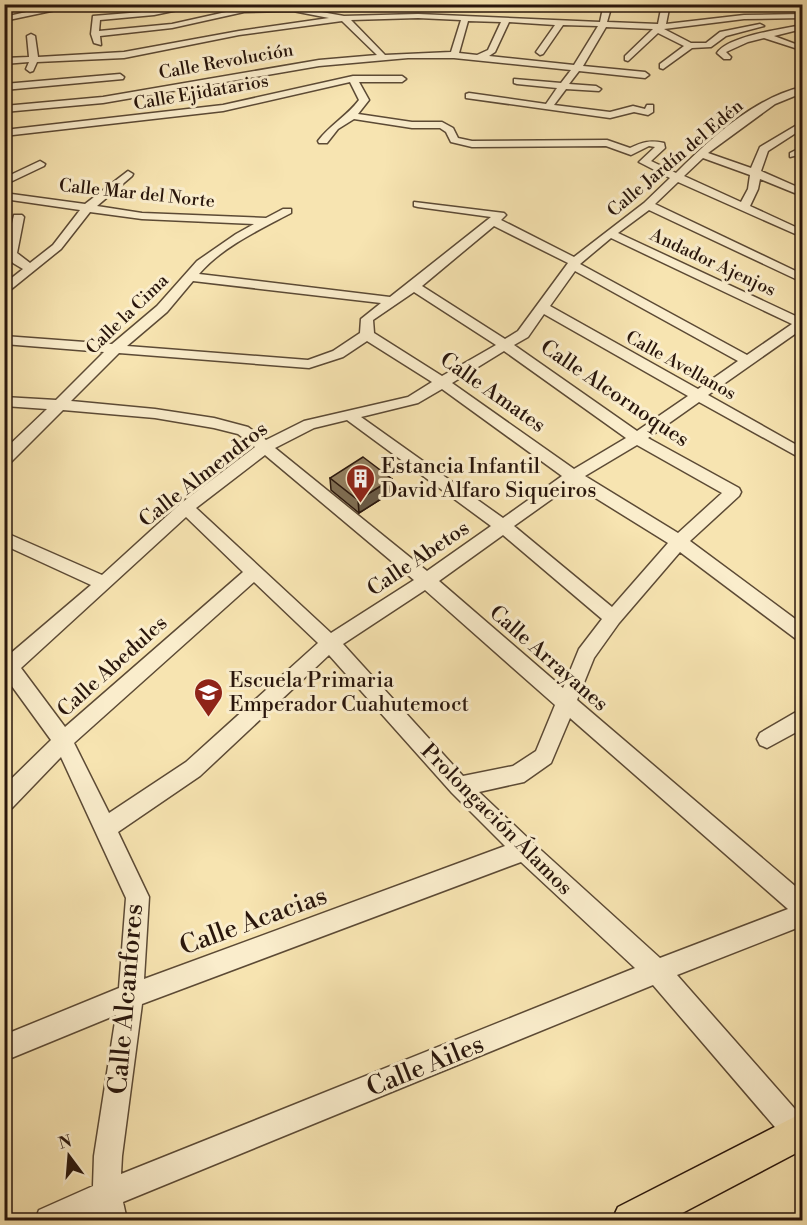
<svg xmlns="http://www.w3.org/2000/svg" width="807" height="1225" font-family="'Libre Bodoni',serif">
<style>
.lines{fill:none;stroke-linecap:round;stroke-linejoin:round}
.minor-casing{stroke:#5c4a35;stroke-width:3}
.major-casing{stroke:#29160c;stroke-width:3}
.minor{fill:#faedcc;fill-rule:evenodd}
.major{fill:#f7e4b1;fill-rule:evenodd}
.wall{fill:#7f6f54;stroke:#29160c;stroke-width:1.5}
.shaded-wall{fill:#685a45;stroke:#29160c;stroke-width:1.5}
.building{fill:#948162;stroke:#29160c;stroke-width:1.5}
.labels{text-anchor:middle;stroke-width:6;stroke-linejoin:round;paint-order:stroke}
.far-street-label{font-size:18px;fill:#29160c;stroke:#faedcc}
.street-label{font-size:21px;fill:#29160c;stroke:#faedcc}
.poi-label{font-size:21px;fill:#29160c;stroke:#faedcc;text-anchor:start}
.near-street-label{font-size:26px;fill:#29160c;stroke:#faedcc}
</style>
<rect width="100%" height="100%" fill="#f7e4b1"/>
<filter id="stains"><feTurbulence type="fractalNoise" baseFrequency=".00333" numOctaves="4"/><feColorMatrix values="0 0 0 0 .2 0 0 0 0 .09 0 0 0 0 .02 0 0 0 .5 -.17"/></filter>
<radialGradient id="worn" r=".72"><stop offset=".6" stop-color="#630" stop-opacity="0"/><stop offset="1" stop-color="#630" stop-opacity=".3"/></radialGradient>
<g class="lines">
<defs>
<path id="minor" d="M62 4 117 5 113 7H70L4 21V17Z
M189 4 197 6 154 15 100 20 99 31 172 24 244 8 293 7 344 16 418 14 600 22 603 8 591 7 588 4H639L636 8H611L607 22 658 24 662 4H670L666 24 744 15 802 14V18L744 19 664 29 691 43H706L720 32 760 24 764 26 726 36 711 47 692 48 663 69 660 68V64L684 46 658 33 628 61 625 60V56L653 29 606 27 583 66 645 72 649 75 645 78 579 71 569 84 596 86 601 89 599 91 566 89 554 105 610 112 633 106 645 109 647 105H653V112L648 115 634 112 610 118 466 98V94L469 93 546 104 557 88 517 84 514 83V79L561 83 571 70 454 58H408L319 66 103 103 4 112V106L103 97 319 60 377 55 342 21 239 35 124 58 37 62 33 71 30 72 26 69 29 62 4 64V58L29 57 27 36 31 34 35 36 38 57 124 52 239 31 329 18 293 11 244 12 172 28 100 36 101 45 94 43 91 34 93 16 154 11ZM418 18 461 20 451 52 385 55 351 20ZM468 21 501 22 488 50 477 55 459 53ZM509 22 555 25 536 52 540 55 543 54 563 25 598 26 574 65 489 56 495 52Z
M802 25V29L774 36 798 45V49L764 38 748 42 726 52 731 57 730 59H724L717 53C728 36 782 29 802 25Z
M120 74 124 77 123 79 4 90V84Z
M353 76H402L406 79 402 82H359L369 100 358 114 412 122H442L453 128 458 138 472 141 607 140 630 148C643 142 649 140 664 143L665 148 651 161 676 173C710 139 754 98 802 87V93L775 104 708 153 751 168 760 147 802 122V129L768 151 761 171 802 189V196L760 179 758 189 750 206 802 230V237L678 182 655 204 802 274V282L649 210 618 233 802 319V329L708 395 802 448V459L699 402 648 438 739 488 741 492 739 496 690 541 802 624V641L796 639 680 552 619 623 594 658 577 700 802 892V926L677 975 802 1117V1150L792 1147 653 985 123 1202 127 1220H99L97 1213 80 1220H35L39 1210 93 1186 94 1156 116 1015 4 1061V1035L119 988 126 898 61 757 12 808 4 811V786L51 740 6 678 4 679V659L91 585 4 545V532L102 575 180 504 255 447 238 434 214 428 155 418 63 410 9 464 4 465V450L47 409 4 406V397L56 400 104 352 4 344V336L112 344 157 306 197 261 236 234 254 224 142 219 90 212 61 249 4 295V284L23 269 13 263 5 253 14 215H22L24 217 17 253 30 263 53 245 80 210 4 199V193L85 204 128 171 133 174 132 176 97 206 142 213 266 218 283 209H291V213C259 230 222 247 199 274L390 297 491 217 418 207 414 206V202L504 213 506 215 501 220 574 257 644 203 670 178 639 162 655 147 649 146 631 155 606 146 472 147 451 142 446 132 440 128H412L354 119 338 129 327 143H319L318 141C330 125 347 116 359 100L350 82 223 111 4 136V130L223 105ZM703 158 750 175 748 189 741 202 684 176ZM494 226 568 263 518 331 505 339 422 286ZM611 238 792 324 747 355 580 264ZM575 271 738 361 698 389 550 306ZM193 281 381 303 361 319 360 333 333 351 308 360 127 346 167 312ZM414 292 496 345 442 376 374 333 373 320ZM544 314 688 396 637 431 514 345 528 337ZM367 341 432 382 408 397 304 421 266 440 248 427 214 418 155 409 71 401 119 353 309 368 343 357ZM504 351 626 438 574 469 452 383ZM442 389 562 476 503 518 361 417 418 403ZM347 420 491 526 427 571 275 448 314 428ZM637 445 722 493 678 533 585 476ZM265 455 414 580 331 633 196 508ZM573 484 668 543 612 607 514 526ZM186 517 243 572 65 727 21 668ZM503 535 602 619 579 649 563 688 439 581ZM254 582 318 643 186 762 109 813 74 743ZM425 590 555 705 536 751 513 766 463 776 343 644ZM329 655 452 793 505 846 144 979 149 897 118 832 200 776ZM570 718 788 909 660 958 532 842 479 792 524 782 551 763ZM521 862 635 968 121 1174 122 1156 142 1004Z
M802 147V154L790 157V153Z
M4 156 10 157V161L4 162Z
M40 161 45 164 44 166 4 185V178Z
M796 712 802 713V729L767 748 760 745 757 739 760 733Z"/>
<path id="major" d="M802 1113V1150L669 1220H612L618 1207Z"/>
</defs>
<!-- minor casing -->
<use href="#minor" class="minor-casing"/>
<!-- major casing -->
<use href="#major" class="major-casing"/>
<!-- minor -->
<use href="#minor" class="minor"/>
<!-- major -->
<use href="#major" class="major"/>
</g>
<!-- wall -->
<path class="wall" d="M330 478 392 479V492L359 513 331 490Z"/>
<!-- shaded-wall -->
<path class="shaded-wall" d="M392 479V492L359 513 358 500Z"/>
<!-- building -->
<path class="building" d="M363 457 392 479 358 500 330 478Z"/>
<!-- icons -->
<defs>
<symbol id="building-pin" viewBox="-11 -11 22 30"><path d="M0 17L-7.5 6A9.5 9.5 0 1 1 7.5 6Z" fill="#8f2418" stroke="#faedcc"/><path d="M-4-6H4V6H1V3H-1V6H-4ZM-2.5-4.3h1.7v1.8h-1.7ZM.8-4.3h1.7v1.8H.8ZM-2.5-1h1.7V.8h-1.7ZM.8-1h1.7V.8H.8Z" fill="#fff"/></symbol>
<symbol id="school-pin" viewBox="-11 -11 22 30"><path d="M0 17L-7.5 6A9.5 9.5 0 1 1 7.5 6Z" fill="#8f2418" stroke="#faedcc"/><path d="M0-5L7-2L0 1L-7-2ZM-4 1L0 2.5L4 1V4Q0 6-4 4Z" fill="#fff"/></symbol>
</defs>
<g fill-rule="evenodd">
<use href="#building-pin" x="344" y="462" width="33" height="45"/>
<use href="#school-pin" x="192" y="676" width="33" height="45"/>
</g>
<g class="labels">
<!-- far-street labels -->
<g class="far-street-label">
<text transform="translate(226 61) rotate(-10)" y="6">Calle Revolución</text>
<text transform="translate(201 92) rotate(-10)" y="6">Calle Ejidatarios</text>
<text transform="translate(675 158) rotate(-40)" y="6">Calle Jardín del Edén</text>
<text transform="translate(137 193) rotate(6)" y="6">Calle Mar del Norte</text>
<text transform="translate(713 262) rotate(25)" y="6">Andador Ajenjos</text>
<text transform="translate(127 314) rotate(-44)" y="6">Calle la Cima</text>
<text transform="translate(681 365) rotate(29)" y="6">Calle Avellanos</text>
</g>
<!-- street labels -->
<g class="street-label">
<text transform="translate(493 392) rotate(35)" y="7">Calle Amates</text>
<text transform="translate(615 393) rotate(34)" y="7">Calle Alcornoques</text>
<text transform="translate(203 474) rotate(-38)" y="7">Calle Almendros</text>
<text transform="translate(418 558) rotate(-34)" y="7">Calle Abetos</text>
<text transform="translate(549 658) rotate(41)" y="7">Calle Arrayanes</text>
<text transform="translate(112 666) rotate(-42)" y="7">Calle Abedules</text>
<text transform="translate(497 819) rotate(45)" y="7">Prolongación Álamos</text>
</g>
<!-- poi labels -->
<g class="poi-label">
<text x="381" y="473">Estancia Infantil<tspan x="381" dy="24">David Alfaro Siqueiros</tspan></text>
<text x="229" y="687">Escuela Primaria<tspan x="229" dy="24">Emperador Cuahutemoct</tspan></text>
</g>
<!-- near-street labels -->
<g class="near-street-label">
<text transform="translate(253 920) rotate(-20)" y="9">Calle Acacias</text>
<text transform="translate(125 999) rotate(-85)" y="9">Calle Alcanfores</text>
<text transform="translate(425 1065) rotate(-22)" y="9">Calle Ailes</text>
</g>
</g>
<!-- margin -->
<rect width="807" height="1225" fill="none" stroke="#f7e4b1" stroke-width="24"/>
<rect x="6" y="6" width="795" height="1213" fill="none" stroke="#29160c" stroke-width="3"/>
<rect x="12" y="12" width="783" height="1201" fill="none" stroke="#29160c" stroke-width="1.5"/>
<!-- north arrow -->
<g transform="translate(69 1156) rotate(344)" stroke="#faedcc" stroke-width="4.5" paint-order="stroke">
<path d="M0-4.5L10 22L0 15L-10 22Z" fill="#29160c"/>
<text y="-9" font-size="16" font-weight="bold" text-anchor="middle" fill="#29160c">N</text>
</g>
<rect width="100%" height="100%" filter="url(#stains)"/>
<rect width="100%" height="100%" fill="url(#worn)"/>
</svg>
